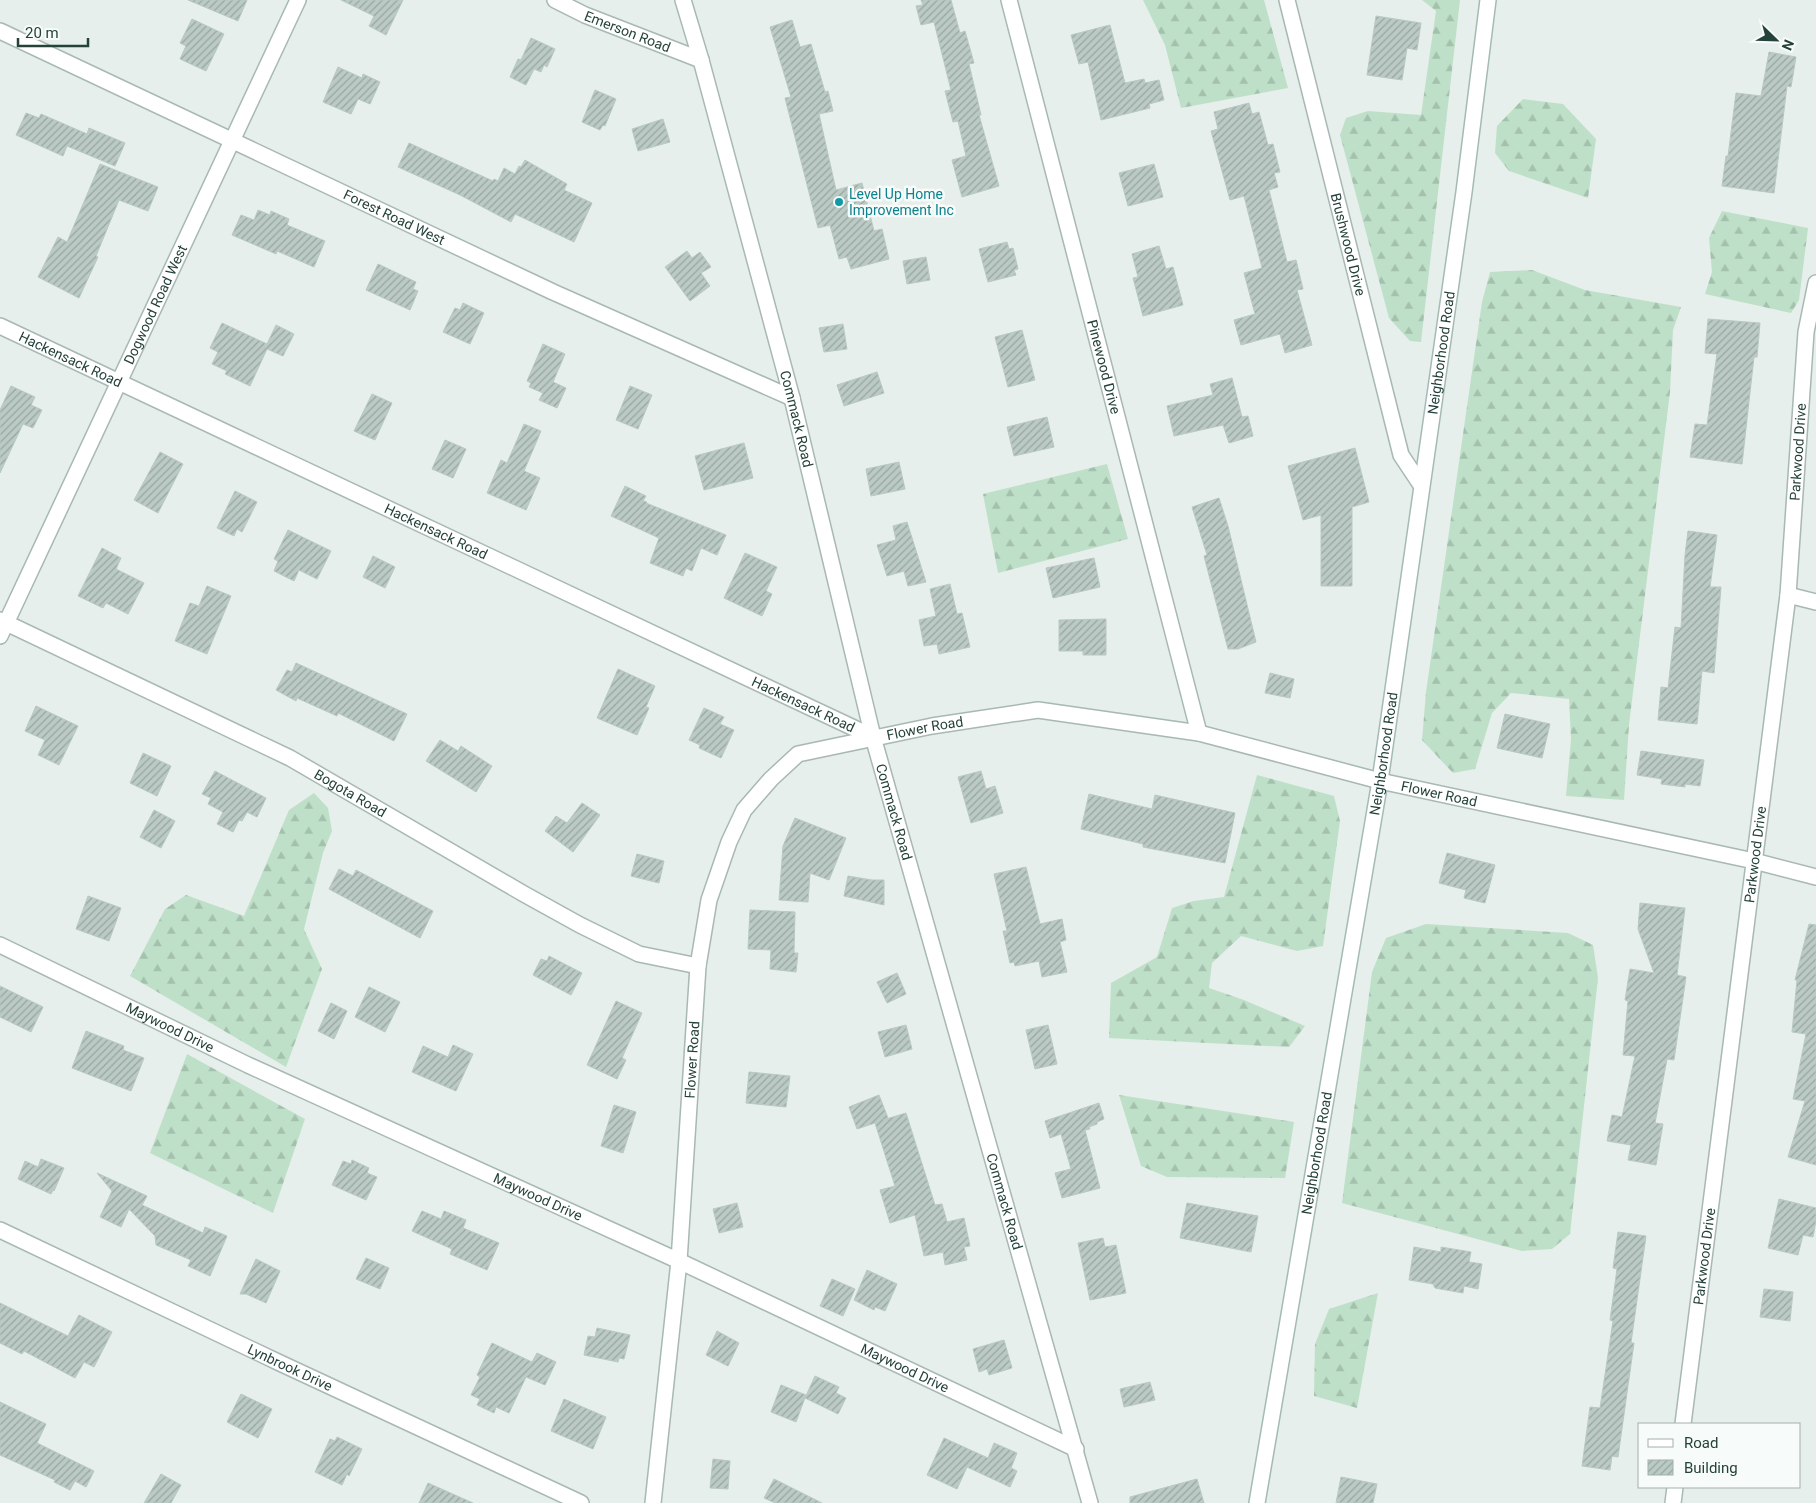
<svg xmlns="http://www.w3.org/2000/svg" width="1816" height="1503" font-family="Roboto,sans-serif">
<style>
.forest{fill:url(#forest-firs)}
.building{fill:url(#building-hatch);stroke:#b8c9c2}
.lines{fill:none;stroke-linecap:round;stroke-linejoin:round}
.street-casing{stroke:#a8b8b2;stroke-width:18}
.secondary-casing{stroke:#a4bbb3;stroke-width:18}
.street{stroke:#fff;stroke-width:15}
.secondary{stroke:#fff;stroke-width:15}
.culture-dot{fill:#0f9aa8;stroke:#f7fbf9;stroke-width:2}
.labels{text-anchor:middle;stroke-width:5;stroke-linejoin:round;paint-order:stroke}
.street-label{font-size:14px;fill:#24423a;stroke:#f7fbf9}
.culture-label{font-size:14px;fill:#0d838f;stroke:#f7fbf9;text-anchor:start}
</style>
<defs>
<pattern id="forest-firs" width="22" height="20" patternUnits="userSpaceOnUse" patternTransform="scale(1.25)"><rect width="22" height="20" fill="#bfe0c8"/><path d="M5 1l3.5 6h-7zM16 11l3.5 6h-7z" fill="#a4c1ad"/></pattern>
<pattern id="building-hatch" width="6" height="6" patternUnits="userSpaceOnUse" patternTransform="scale(1.25)"><rect width="6" height="6" fill="#bbcac4"/><path d="M-1 1l2-2M0 6l6-6M5 7l2-2" fill="none" stroke="#98a6a0"/></pattern>
</defs>
<rect width="100%" height="100%" fill="#e6efeb"/>
<!-- forest -->
<path class="forest" d="M1143 0H1264L1288 88 1181 108 1165 45Z
M1422 0H1460L1421 342 1410 341 1389 318 1340 135 1346 118 1368 111 1421 115 1436 11Z
M1523 99 1563 104 1596 139 1588 198 1509 171 1495 153 1497 126Z
M1722 211 1808 228 1799 300 1791 313 1705 294 1712 272 1709 238Z
M1532 270 1585 290 1681 307 1673 330 1670 392 1629 725 1624 800 1566 796 1571 739 1569 699 1511 693 1492 713 1475 769 1453 773 1422 740 1426 692 1482 302 1490 272Z
M1107 464 1128 539 998 573 983 494Z
M1257 775 1334 796 1340 821 1323 946 1297 951 1241 936 1212 963 1209 988 1244 1000 1305 1026 1289 1047 1109 1038 1111 983 1157 957 1172 908 1194 901 1224 897Z
M314 793 328 808 332 831 323 853 304 929 322 969 286 1067 130 976 165 909 186 895 244 916 289 810Z
M1426 924 1568 933 1593 945 1598 978 1570 1234 1552 1249 1522 1251 1342 1203 1372 972 1386 938Z
M187 1054 305 1119 273 1213 150 1153Z
M1119 1095 1294 1122 1285 1178 1167 1177 1141 1166Z
M1378 1293 1357 1408 1314 1396 1315 1344 1329 1309Z"/>
<!-- building -->
<path class="building" d="M188 0H247L238 21Z
M341 0H403L386 35 369 26 374 16Z
M921 0H951L960 33 965 31 974 63 969 64 981 115H979L999 186 962 197 952 160 966 156 958 121 953 122 945 91 951 90 934 22 921 25 916 6 923 5Z
M1376 16 1421 23 1417 50 1407 48 1402 80 1367 75Z
M192 19 224 34 206 71 180 59 186 46 180 43Z
M792 20 800 47 811 44 825 92 828 91 833 111 819 114 836 190 862 183 874 231 882 229 889 259 851 269 847 257 839 259 830 225 818 228 785 98 791 97 770 27Z
M1110 25 1125 83 1144 79 1145 83 1159 80 1164 100 1149 104 1150 108 1101 120 1088 62 1079 64 1071 35Z
M531 38 555 49 547 67 544 65 541 72 534 69 526 85 510 77 518 59 521 60Z
M1769 52 1796 57 1791 87 1787 86 1774 193 1722 186 1726 156H1728L1736 93 1761 96Z
M338 67 362 78 363 74 380 82 370 104 358 99 351 114 323 102Z
M595 90 616 99 605 126 603 125 600 130 582 122Z
M1249 103 1252 114 1259 112 1268 145 1273 144 1280 172 1274 173 1278 187 1269 190 1287 262 1296 260 1303 289 1297 290 1312 345 1285 353 1280 334 1241 345 1234 320 1255 314 1244 273 1262 268 1244 196 1230 200 1211 131 1218 129 1214 112Z
M26 113 39 118 41 114 87 134 89 128 125 143 115 166 67 146 63 156 16 135Z
M663 119 670 142 638 151 632 129Z
M409 143 493 181 494 179 498 181 504 168 515 174 519 166 521 167 525 160 567 184 564 190 592 203 574 242 515 214 511 222 460 195 398 167Z
M100 164 158 187 148 211 119 200 96 256 98 257 79 298 38 277 58 237 67 242Z
M1154 164 1163 197 1128 206 1119 173Z
M258 210 270 215 271 211 289 219 287 225 325 241 314 267 277 251 276 254 232 235 241 215 254 220Z
M1007 242 1009 249 1013 248 1018 269 1014 270 1016 275 988 282 979 249Z
M1159 246 1166 269 1173 267 1183 305 1143 316 1133 278 1138 277 1132 254Z
M687 251 692 258 700 252 711 267 701 273 710 286 690 301 665 267Z
M926 257 930 280 907 284 903 261Z
M378 264 416 282 413 289 418 291 410 310 366 290Z
M463 303 484 313 470 344 443 332 455 308 460 310Z
M1708 319 1760 323 1757 357H1754L1742 464 1690 457 1695 424 1707 425 1717 354 1705 353Z
M222 323 267 344 276 325 294 334 283 356 267 349 250 386 225 374 227 371 212 364 218 352 210 348Z
M843 324 847 349 824 352 819 328Z
M1022 330 1035 380 1008 387 995 337Z
M543 344 565 354 553 382 566 388 557 408 539 400 543 393 529 387 531 383 527 381Z
M877 372 884 393 844 406 837 385Z
M1232 378 1242 417 1248 416 1253 436 1229 443 1223 425 1174 436 1167 406 1213 395 1210 384Z
M11 386 35 397 31 405 42 410 33 428 23 424 0 473V410Z
M630 386 652 395 638 429 616 420Z
M372 394 392 403 375 440 354 431Z
M1047 417 1054 447 1014 456 1007 427Z
M524 424 541 431 524 471 540 478 526 510 487 493 501 460 507 463Z
M445 440 466 449 453 478 432 469Z
M744 443 753 478 704 490 695 456Z
M1355 448 1369 502 1352 507V586H1321V515L1303 520 1288 466Z
M160 452 183 464 158 513 134 500Z
M899 462 905 489 871 496 866 469Z
M625 486 646 496 643 501 647 502 646 503 726 535 717 555 701 548 692 571 686 568 683 576 650 563 659 538 611 516Z
M235 491 257 502 242 532 237 529 234 536 217 528Z
M1219 498 1228 526 1256 642 1238 649H1228L1204 556 1207 555 1192 507Z
M907 522 926 582 908 586 904 571 887 576 877 545 896 540 893 526Z
M288 530 331 551 317 579 299 570 294 581 274 571 278 561 274 559Z
M1688 531 1717 535 1710 587H1721L1714 673 1702 671 1697 724 1658 720 1661 687 1668 688 1675 627 1681 628 1685 555Z
M102 548 121 558 116 569 144 583 128 614 106 603 103 608 78 596Z
M745 553 777 567 766 591 772 594 762 616 724 598Z
M373 556 395 567 385 588 363 577Z
M1094 558 1100 587 1053 598 1046 568Z
M950 584 957 614 962 613 970 647 939 654 937 644 924 646 919 620 936 616 930 589Z
M207 586 231 596 207 654 175 641 190 603 199 606Z
M1106 619V655H1083V651H1059V620Z
M296 663 407 714 394 741 338 713 337 716 297 698 296 701 276 690 287 670 292 672Z
M618 669 655 686 646 707 649 708 637 735 597 718Z
M1270 673 1294 679 1290 698 1265 693Z
M36 706 78 726 59 765 38 755 45 740 25 731Z
M704 708 724 717 720 724 734 730 721 758 699 748 700 745 689 740Z
M1505 714 1550 724 1542 758 1497 748Z
M440 740 458 751 461 746 492 766 476 792 426 761Z
M1641 751 1704 760 1700 786 1685 784V787L1661 784 1662 779 1637 775Z
M143 753 171 766 157 796 130 783Z
M215 771 266 798 257 817 247 812 242 821 239 820 233 832 217 824 223 812 208 804 211 798 202 794Z
M981 771 986 789 995 786 1003 813 971 823 958 777Z
M1089 794 1152 809 1155 795 1235 813 1225 863 1143 847V844L1081 829Z
M582 803 600 815 573 852 545 831 556 816 567 823Z
M154 810 175 821 161 848 140 837Z
M795 818 846 838 829 880 810 873 808 902 779 900 783 846Z
M1447 853 1495 865 1485 903 1464 898 1466 890 1439 883Z
M637 854 664 861 659 883 631 876Z
M1026 867 1040 924 1062 919 1066 940 1060 942 1067 972 1042 977 1039 961 1015 966 1014 962 1010 963 1003 931H1007L994 874Z
M339 869 353 876 356 870 433 911 420 938 329 889Z
M848 876 872 880H884V905L844 896Z
M88 896 121 908 109 941 76 929Z
M1640 903 1685 908 1677 975 1686 977 1674 1060 1667 1059 1655 1123 1663 1124 1656 1165 1628 1160 1631 1145 1607 1141 1612 1115 1622 1117 1635 1056 1623 1055 1628 1001 1625 1000 1630 969 1654 973 1638 929Z
M750 910 795 912 794 953H798L796 972 770 969 771 950 748 949Z
M1809 924 1816 925V1165L1788 1157 1805 1101 1793 1099 1806 1034 1792 1032 1797 980H1795Z
M549 956 582 973 571 995 533 975 541 959 547 961Z
M897 973 906 994 887 1003 877 982Z
M0 986 43 1007 31 1032 0 1017Z
M369 987 400 1002 385 1032 355 1017Z
M616 1001 642 1013 622 1058 626 1060 617 1079 587 1065Z
M331 1003 347 1011 334 1039 318 1031Z
M906 1025 912 1049 885 1057 878 1032Z
M1048 1025 1057 1064 1035 1069 1026 1030Z
M86 1031 124 1046 123 1050 144 1058 131 1091 72 1068Z
M453 1045 473 1054 456 1091 412 1072 423 1046 448 1057Z
M749 1072 790 1076 786 1107 746 1103Z
M879 1095 888 1118 883 1120 906 1113 935 1205 942 1204 947 1222 964 1218 970 1246 964 1247 967 1260 945 1265 943 1252 924 1256 915 1215 890 1223 880 1190 895 1186 875 1123 857 1129 849 1107Z
M1099 1103 1104 1119 1097 1122V1124L1089 1127 1090 1129 1085 1130 1100 1188 1062 1198 1055 1173 1071 1169 1061 1134 1050 1138 1045 1121Z
M614 1105 636 1112 623 1153 601 1146Z
M41 1159 64 1168 54 1191 53 1190 51 1194 18 1179 25 1161 38 1167Z
M352 1160 369 1168 367 1173 377 1177 366 1200 332 1185 343 1161 351 1164Z
M97 1173 147 1196 142 1205 203 1233 205 1227 227 1236 210 1276 188 1266 191 1260 156 1245 155 1236 129 1209 121 1227 100 1217 112 1191Z
M1779 1199 1816 1208V1221L1813 1237 1803 1235 1798 1255 1768 1248Z
M737 1203 743 1227 719 1233 713 1209Z
M1187 1203 1258 1216 1251 1252 1180 1238Z
M422 1211 441 1219 444 1211 466 1220 463 1228 499 1243 487 1270 450 1254 452 1249 412 1231Z
M1618 1232 1646 1236 1631 1343H1634L1618 1457 1612 1456 1610 1470 1582 1466 1590 1407 1600 1408 1613 1321 1610 1320 1617 1269 1613 1268Z
M1103 1238 1105 1247 1116 1245 1126 1293 1090 1300 1078 1243Z
M1414 1247 1441 1252V1247L1471 1252 1469 1262 1482 1264 1478 1289 1464 1286 1463 1293 1435 1288 1433 1284 1409 1280Z
M366 1258 389 1268 380 1289 356 1279Z
M256 1259 280 1271 266 1303 246 1294H240Z
M867 1270 897 1284 885 1311 875 1307 874 1310 854 1300Z
M832 1279 855 1289 843 1316 820 1306Z
M1764 1289 1793 1292 1790 1321 1760 1317Z
M0 1303 68 1336 79 1315 112 1332 94 1367 84 1362 75 1378 24 1351 22 1354 0 1343Z
M597 1328 630 1335 624 1359 619 1358 618 1362 584 1355 588 1336 595 1337Z
M717 1331 739 1343 728 1366 706 1355Z
M1004 1340 1012 1368 989 1375 987 1369 979 1372 973 1349Z
M492 1343 532 1362 537 1353 556 1362 545 1385 526 1377 509 1413 496 1407 494 1413 477 1405 480 1399 471 1395 480 1377 477 1375Z
M815 1376 839 1387 836 1393 846 1398 838 1414 805 1398Z
M1150 1382 1155 1400 1124 1407 1120 1389Z
M781 1385 806 1395 796 1422 771 1412Z
M241 1394 272 1409 258 1438 227 1422Z
M564 1399 606 1417 593 1449 551 1431Z
M0 1402 46 1424 37 1443 94 1471 86 1487 75 1481 70 1490 54 1482 55 1480 0 1455Z
M337 1437 362 1449 349 1476 347 1474 342 1485 315 1472 330 1439 335 1441Z
M944 1438 988 1458 994 1443 1017 1453 1011 1468 1017 1471 1010 1487 967 1467 957 1489 927 1475Z
M713 1459 730 1461 728 1489 710 1488Z
M161 1474 181 1485 171 1503H144Z
M1341 1477 1377 1484 1373 1503H1336Z
M774 1479 822 1503H775L764 1498Z
M1197 1479 1204 1503H1130V1497Z
M428 1483 473 1503H419Z"/>
<g class="lines">
<defs>
<g id="street">
<path id="s1" d="M555 0 585 15 701 60"/>
<path id="s2" d="M683 0 701 60 792 398 873 737 1090 1503"/>
<path id="s3" d="M1009 0 1199 733"/>
<path id="s4" d="M1287 0 1401 455 1421 485"/>
<path id="s5" d="M0 31 553 292 792 398"/>
<path id="s6" d="M0 326 873 737"/>
<path d="M1788 595 1816 602"/>
<path id="s7" d="M0 620 290 758 524 894 580 925 639 954 698 966"/>
<path id="s8" d="M0 636 298 0"/>
<path id="s9" d="M0 945 248 1065 679 1261 1076 1449"/>
<path id="s10" d="M0 1230 280 1363 581 1503"/>
<path id="s11" d="M1683 1424 1788 595 1806 332 1816 283"/>
<path id="s12" d="M653 1503 679 1261 698 966 709 900 729 842 744 810 771 779 798 754 932 726 1038 710 1199 733 1380 781 1754 861 1816 877"/>
<path d="M1673 1503 1675 1487"/>
</g>
<g id="secondary">
<path id="s13" d="M1257 1503 1380 781 1464 192 1488 0"/>
</g>
</defs>
<!-- street casing -->
<use href="#street" class="street-casing"/>
<!-- secondary casing -->
<use href="#secondary" class="secondary-casing"/>
<!-- street -->
<use href="#street" class="street"/>
<!-- secondary -->
<use href="#secondary" class="secondary"/>
</g>
<!-- markers -->
<circle class="culture-dot" cx="839" cy="202" r="5"/>
<g class="labels">
<!-- street labels -->
<g class="street-label">
<text dy="5" stroke="none"><textPath href="#s1" startOffset="79">Emerson Road</textPath></text>
<text dy="5" stroke="none"><textPath href="#s5" startOffset="436">Forest Road West</textPath></text>
<text dy="5" stroke="none"><textPath href="#s4" startOffset="252">Brushwood Drive</textPath></text>
<text dy="5" stroke="none"><textPath href="#s8" startOffset="366">Dogwood Road West</textPath></text>
<text dy="5" stroke="none"><textPath href="#s13" startOffset="1165">Neighborhood Road</textPath></text>
<text dy="5" stroke="none"><textPath href="#s6" startOffset="78">Hackensack Road</textPath></text>
<text dy="5" stroke="none"><textPath href="#s3" startOffset="379">Pinewood Drive</textPath></text>
<text dy="5" stroke="none"><textPath href="#s2" startOffset="434">Commack Road</textPath></text>
<text dy="5" stroke="none"><textPath href="#s11" startOffset="979">Parkwood Drive</textPath></text>
<text dy="5" stroke="none"><textPath href="#s6" startOffset="482">Hackensack Road</textPath></text>
<text dy="5" stroke="none"><textPath href="#s6" startOffset="888">Hackensack Road</textPath></text>
<text dy="5" stroke="none"><textPath href="#s12" startOffset="910">Flower Road</textPath></text>
<text dy="5" stroke="none"><textPath href="#s13" startOffset="760">Neighborhood Road</textPath></text>
<text dy="5" stroke="none"><textPath href="#s7" startOffset="391">Bogota Road</textPath></text>
<text dy="5" stroke="none"><textPath href="#s12" startOffset="1435">Flower Road</textPath></text>
<text dy="5" stroke="none"><textPath href="#s2" startOffset="839">Commack Road</textPath></text>
<text dy="5" stroke="none"><textPath href="#s11" startOffset="574">Parkwood Drive</textPath></text>
<text dy="5" stroke="none"><textPath href="#s9" startOffset="189">Maywood Drive</textPath></text>
<text dy="5" stroke="none"><textPath href="#s12" startOffset="445">Flower Road</textPath></text>
<text dy="5" stroke="none"><textPath href="#s13" startOffset="355">Neighborhood Road</textPath></text>
<text dy="5" stroke="none"><textPath href="#s9" startOffset="594">Maywood Drive</textPath></text>
<text dy="5" stroke="none"><textPath href="#s2" startOffset="1244">Commack Road</textPath></text>
<text dy="5" stroke="none"><textPath href="#s11" startOffset="169">Parkwood Drive</textPath></text>
<text dy="5" stroke="none"><textPath href="#s10" startOffset="321">Lynbrook Drive</textPath></text>
<text dy="5" stroke="none"><textPath href="#s9" startOffset="999">Maywood Drive</textPath></text>
</g>
<!-- culture labels -->
<g class="culture-label">
<text x="849" y="199">Level Up Home<tspan x="849" dy="16">Improvement Inc</tspan></text>
</g>
</g>
<!-- legend -->
<rect x="1638" y="1423" width="162" height="65" fill="#f7fbf9" stroke="#a3b1ad"/>
<rect x="1648" y="1439" width="25" height="8" fill="#ffffff" stroke="#a3b1ad"/>
<text x="1684" y="1448" font-size="15" fill="#24423a">Road</text>
<rect x="1648" y="1460" width="25" height="15" fill="url(#building-hatch)" stroke="#a3b1ad"/>
<text x="1684" y="1473" font-size="15" fill="#24423a">Building</text>
<!-- north arrow -->
<g transform="translate(1776 40) rotate(113)" stroke="#f7fbf9" stroke-width="4" paint-order="stroke">
<path d="M0-4L9 19L0 12L-9 19Z" fill="#24423a"/>
<text y="-8" font-size="14" font-weight="bold" text-anchor="middle" fill="#24423a">N</text>
</g>
<!-- scale -->
<path d="M18 38v8h70v-8" fill="none" stroke="#24423a" stroke-width="2.5"/>
<text x="25" y="38" font-size="15" fill="#24423a" stroke="#f7fbf9" stroke-width="4" paint-order="stroke">20 m</text>
</svg>
